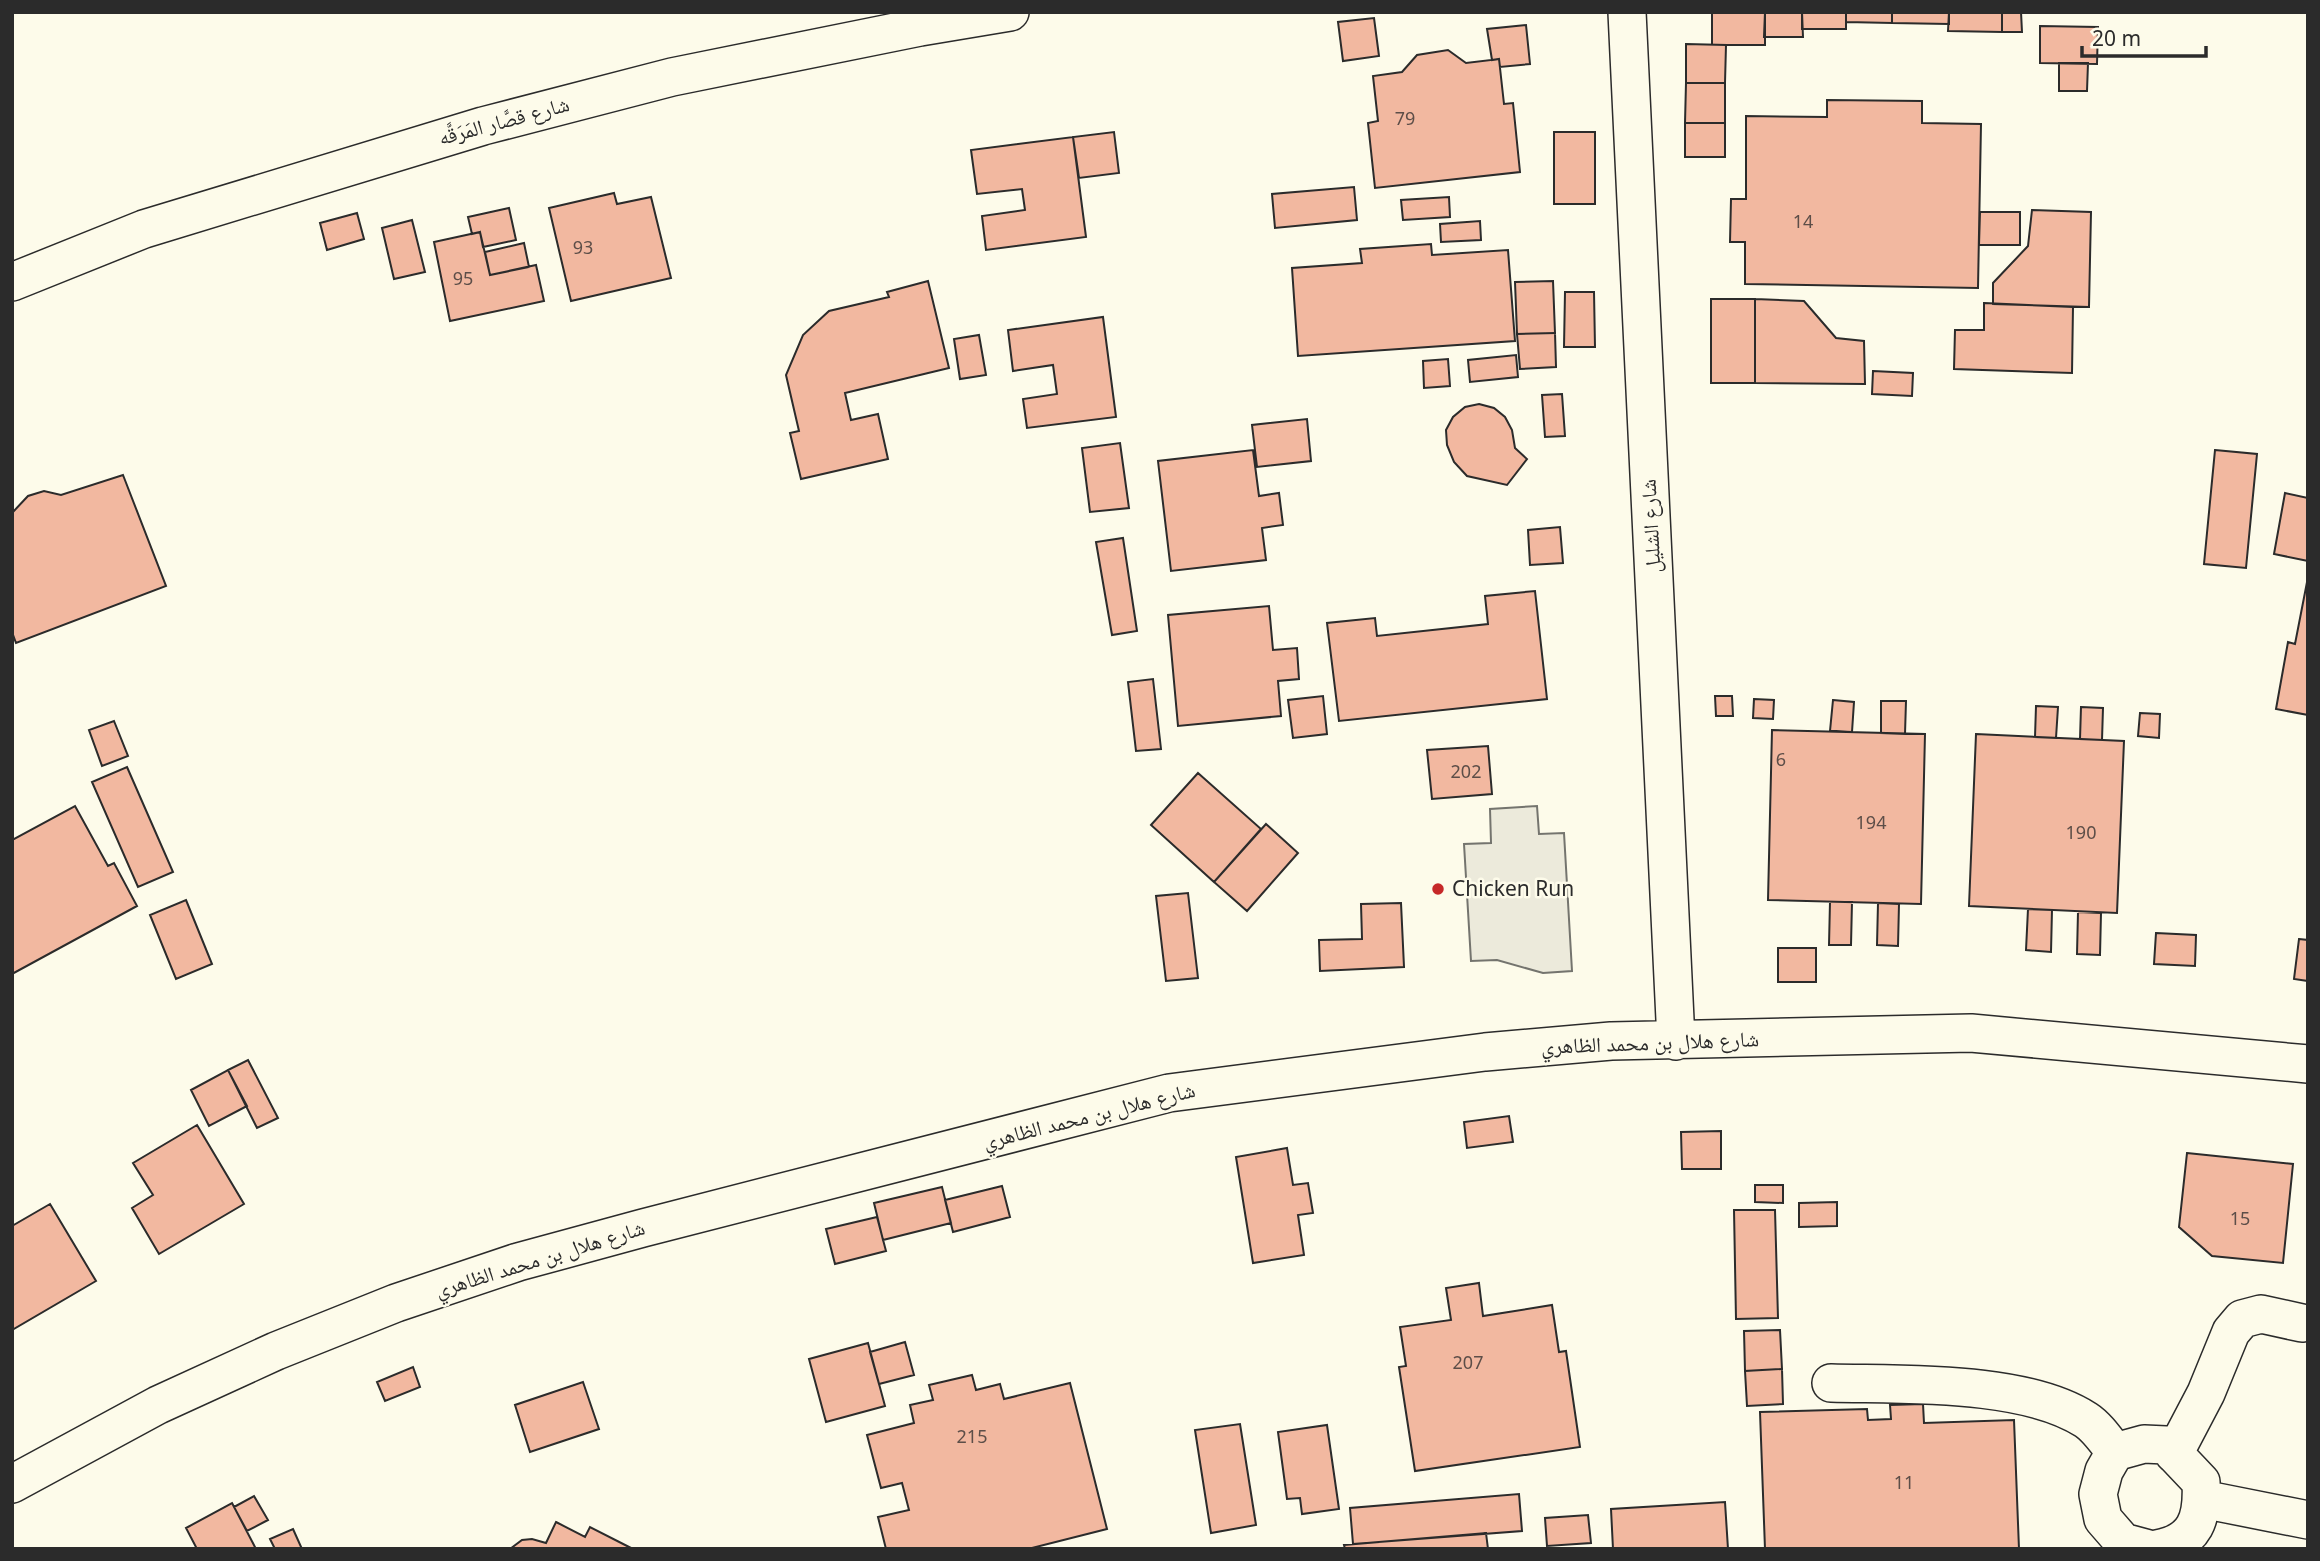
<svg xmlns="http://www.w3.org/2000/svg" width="2320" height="1561" font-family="'Noto Sans','Noto Naskh Arabic',sans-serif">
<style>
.parking{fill:#eceadb;stroke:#74746e;stroke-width:2}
.building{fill:#f2b8a0;stroke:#2b2b2b;stroke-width:2}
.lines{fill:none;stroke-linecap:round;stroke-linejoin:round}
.street-casing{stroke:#2b2b2b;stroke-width:40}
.street{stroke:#fdfbea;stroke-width:37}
.poi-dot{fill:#c62828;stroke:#fdfbea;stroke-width:2.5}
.labels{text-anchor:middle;stroke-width:5;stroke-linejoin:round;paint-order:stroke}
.number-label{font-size:18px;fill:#5d4e48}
.street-label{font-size:21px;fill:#2b2b2b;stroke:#fdfbea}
.poi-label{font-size:21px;fill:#2b2b2b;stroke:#fdfbea;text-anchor:start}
</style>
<rect width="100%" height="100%" fill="#fdfbea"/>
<!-- parking -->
<path class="parking" d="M1537 806 1539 834 1564 833 1572 971 1543 973 1497 960 1471 961 1464 844 1491 843 1490 809Z"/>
<!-- building -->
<path class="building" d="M1712 12H1765V45H1712Z
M1765 12H1802L1803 37H1764Z
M1802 12H1846V29H1802Z
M1846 12H1892V23L1846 22Z
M1892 12H1949V24L1892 23Z
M1949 12H2002V32L1948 31Z
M2002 12H2021L2022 32H2002Z
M1374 18 1379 56 1343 61 1338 22Z
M1526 25 1530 64 1500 67 1499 59 1492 60 1487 29Z
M2040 26 2098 27 2097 64 2040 63Z
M1686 44 1726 45 1725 83H1686Z
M1448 50 1466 63 1499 59 1504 104 1513 103 1520 172 1375 188 1368 123 1378 121 1373 76 1402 72 1417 55Z
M2059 63H2088L2087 91H2059Z
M1686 83H1725V123H1685Z
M1827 100 1922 101V123L1981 124 1978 288 1745 284V242H1730L1731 199H1746V116L1827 117Z
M1685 123H1725V157H1685Z
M1114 132 1119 173 1079 178 1073 137Z
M1554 132H1595V204H1554Z
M1073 137 1086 237 986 250 982 216 1025 210 1022 189 977 194 971 150Z
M1354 187 1357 220 1275 228 1272 194Z
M614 193 617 204 651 197 671 278 571 301 549 208Z
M1449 197 1450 217 1403 220 1401 200Z
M509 208 516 240 483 247 480 232 472 234 468 217Z
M2032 210 2091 212 2089 307 1993 304V283L2028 246Z
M1980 212H2020V245H1979Z
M357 213 364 239 327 250 320 223Z
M412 220 425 272 394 279 382 228Z
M1480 221 1481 240 1441 242 1440 224Z
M480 232 490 275 536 265 544 301 450 321 434 242Z
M524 243 529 267 490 275 485 252Z
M1431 244 1432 255 1508 250 1515 341 1298 356 1292 268 1362 263 1360 249Z
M928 281 949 368 845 393 851 420 878 414 888 459 801 479 790 433 799 431 786 375 803 335 829 311 889 297 887 292Z
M1553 281 1555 333 1517 334 1515 282Z
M1565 292H1594L1595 347H1564Z
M1711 299H1755V383H1711Z
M1755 299 1804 301 1836 338 1864 341 1865 384 1755 383Z
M1984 303 2073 307 2072 373 1954 369 1955 330H1984Z
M1103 317 1116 417 1027 428 1023 399 1057 394 1053 365 1013 371 1008 330Z
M1555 333 1556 367 1520 369 1517 334Z
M979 335 986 375 960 379 954 339Z
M1516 355 1518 377 1470 382 1468 360Z
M1448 359 1450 386 1424 388 1423 361Z
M1873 371 1913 373 1912 396 1872 394Z
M1562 394 1565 436 1545 437 1542 395Z
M1479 404 1494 408 1505 417 1512 430 1515 448 1527 459 1507 485 1467 476 1454 462 1447 445 1446 430 1453 417 1465 407Z
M1307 419 1311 461 1257 467 1252 425Z
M1120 443 1129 508 1090 512 1082 448Z
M1253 450 1259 496 1279 493 1283 525 1262 528 1266 560 1171 571 1158 461Z
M2215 450 2257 454 2246 568 2204 564Z
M123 475 166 586 16 643 12 632V513L28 496 44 491 61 495Z
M2285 493 2308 498V561L2274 554Z
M1560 527 1563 563 1530 565 1528 530Z
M1123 538 1137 631 1112 635 1096 542Z
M2308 577V715L2276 709 2288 642 2295 644Z
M1535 591 1547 699 1339 721 1327 623 1375 618 1377 636 1488 624 1485 596Z
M1269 606 1273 650 1297 648 1299 679 1278 681 1281 716 1178 726 1168 615Z
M1153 679 1161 749 1136 751 1128 682Z
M1323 696 1327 734 1293 738 1288 700Z
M1715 696H1732L1733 716H1716Z
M1754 699 1774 700 1773 719 1753 718Z
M1833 700 1854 702 1852 732 1830 731Z
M1881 701H1906L1905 734 1881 733Z
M2036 706 2058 707 2056 738 2035 737Z
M2081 707 2103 708 2102 740 2080 739Z
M2140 713 2160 714 2159 738 2138 736Z
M114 721 128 756 102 766 89 730Z
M1772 730 1925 734 1921 904 1768 900Z
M1976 734 2124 741 2117 913 1969 906Z
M1488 746 1492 794 1432 799 1427 750Z
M127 767 173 872 138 887 92 782Z
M1198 773 1261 829 1214 882 1151 825Z
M75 806 108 866 114 863 137 906 12 974V840Z
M1266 824 1298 853 1247 911 1214 882Z
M1188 893 1198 978 1166 981 1156 896Z
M186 900 212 964 176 979 150 915Z
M1830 902H1852L1851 945H1829Z
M1401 903 1404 967 1320 971 1319 940 1362 939 1361 904Z
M1878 903 1899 904 1898 946 1877 945Z
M2028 909 2052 910 2051 952 2026 950Z
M2078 912 2101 913 2100 955 2077 954Z
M2156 933 2196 935 2195 966 2154 964Z
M2299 939 2308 940V981L2294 979Z
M1778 948H1816V982H1778Z
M248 1060 278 1118 257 1128 228 1070Z
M228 1070 247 1106 209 1126 191 1090Z
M1509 1116 1513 1142 1467 1148 1464 1122Z
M197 1125 244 1204 159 1254 132 1208 153 1195 133 1163Z
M1721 1131V1169H1682L1681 1132Z
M1287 1148 1293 1185 1308 1183 1313 1213 1298 1215 1304 1255 1253 1263 1236 1157Z
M2187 1153 2293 1164 2283 1263 2212 1256 2179 1227Z
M1755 1185H1783V1203L1755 1202Z
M1002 1186 1010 1217 953 1232 945 1200Z
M942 1187 951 1223 883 1240 874 1203Z
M1837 1202V1226L1799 1227V1203Z
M50 1204 96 1281 12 1330V1226Z
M1734 1210H1775L1778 1318 1736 1319Z
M877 1217 886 1251 835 1264 826 1229Z
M1479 1283 1483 1316 1552 1305 1559 1352 1566 1351 1580 1447 1415 1471 1399 1367 1406 1366 1400 1327 1451 1320 1446 1288Z
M1780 1330 1782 1369 1745 1371 1744 1331Z
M905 1342 914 1375 879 1384 870 1352Z
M868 1343 885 1406 826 1422 809 1359Z
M413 1367 420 1387 385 1401 377 1382Z
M1782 1369 1783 1404 1747 1406 1745 1371Z
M972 1375 976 1390 1000 1384 1004 1399 1070 1383 1107 1529 1028 1549H886L878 1517 909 1510 902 1483 881 1488 867 1435 914 1423 910 1405 933 1400 929 1385Z
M583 1382 599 1429 530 1452 515 1405Z
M1923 1404 1924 1423 2014 1420 2019 1549H1765L1760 1412 1867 1409 1868 1420 1891 1419 1890 1405Z
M1240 1424 1256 1525 1211 1533 1195 1430Z
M1327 1425 1339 1509 1302 1514 1300 1498 1287 1499 1278 1432Z
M1519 1494 1522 1531 1353 1544 1350 1508Z
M254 1496 268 1520 247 1531 234 1507Z
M1725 1502 1728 1549H1613L1611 1509Z
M232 1503 256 1549H197L186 1528Z
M1588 1515 1591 1543 1547 1546 1545 1518Z
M556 1522 585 1537 590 1527 633 1549H510L522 1540 532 1539 546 1543Z
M293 1529 302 1549H275L270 1539Z
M1486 1533 1488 1549H1345L1344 1545Z"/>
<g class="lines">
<defs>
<path id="street" d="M1627 12 1676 1041
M12 282 144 229 483 126 672 77 920 27 1010 12
M1831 1383C1905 1385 2024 1380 2086 1420 2097 1427 2107 1442 2115 1452
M2174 1454 2206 1393 2231 1332 2242 1319 2261 1314 2302 1323
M12 1484 158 1405 276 1351 396 1303 518 1262 643 1228 1169 1093 1485 1052 1611 1041 1971 1033 2308 1064
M2202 1499 2308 1520
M2149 1549 2123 1542 2103 1519 2098 1494 2104 1471 2115 1452 2144 1444 2166 1445 2201 1482C2203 1518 2196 1542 2157 1549"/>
</defs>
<!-- street casing -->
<use href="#street" class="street-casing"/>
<!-- street -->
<use href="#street" class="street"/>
</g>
<!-- markers -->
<circle class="poi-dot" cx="1438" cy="889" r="7"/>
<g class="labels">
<!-- number labels -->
<g class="number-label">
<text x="1405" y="125">79</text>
<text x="1803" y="228">14</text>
<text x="583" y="254">93</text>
<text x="463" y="285">95</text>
<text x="1781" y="766">6</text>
<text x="1466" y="778">202</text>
<text x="1871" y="829">194</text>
<text x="2081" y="839">190</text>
<text x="2240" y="1225">15</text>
<text x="1468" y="1369">207</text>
<text x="972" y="1443">215</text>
<text x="1904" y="1489">11</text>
</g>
<!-- street labels -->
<g class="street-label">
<text transform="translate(504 121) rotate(-15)" y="7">شارع قصَّار المَرَقَّه</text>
<text transform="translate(1651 526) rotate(-93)" y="7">شارع الشليل</text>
<text transform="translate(1650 1043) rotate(-2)" y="7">شارع هلال بن محمد الظاهري</text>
<text transform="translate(1089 1116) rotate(-14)" y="7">شارع هلال بن محمد الظاهري</text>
<text transform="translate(540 1259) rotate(-17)" y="7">شارع هلال بن محمد الظاهري</text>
</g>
<!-- poi labels -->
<g class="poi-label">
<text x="1452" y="896">Chicken Run</text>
</g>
</g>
<!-- border -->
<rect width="2320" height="1561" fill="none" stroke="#2b2b2b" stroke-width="28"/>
<!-- scale -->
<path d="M2082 46v10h124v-10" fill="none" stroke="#2b2b2b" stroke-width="3.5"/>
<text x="2092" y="46" font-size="21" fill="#2b2b2b" stroke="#fdfbea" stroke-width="5" paint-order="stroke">20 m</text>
</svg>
